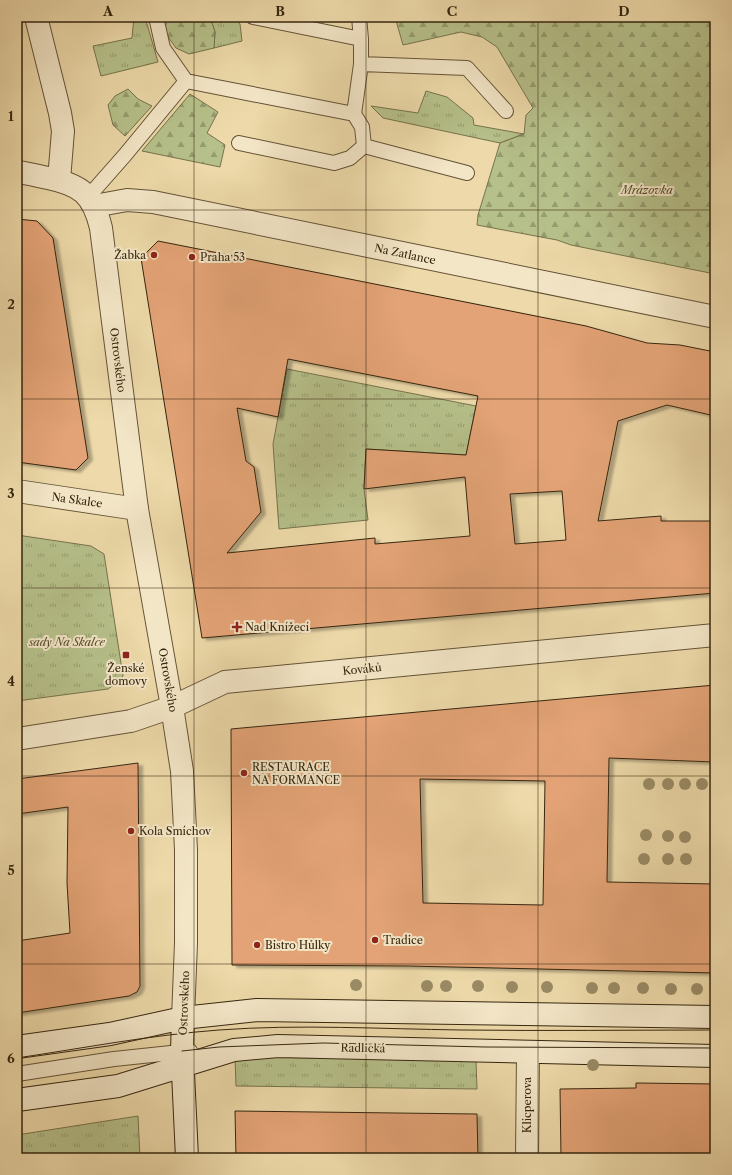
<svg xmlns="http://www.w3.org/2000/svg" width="732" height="1175" font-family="'Libre Caslon Text',serif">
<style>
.grass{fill:url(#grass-tufts);stroke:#76734c}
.forest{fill:url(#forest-firs);stroke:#76734c}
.building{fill:#e3a376;stroke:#36260f;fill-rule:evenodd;filter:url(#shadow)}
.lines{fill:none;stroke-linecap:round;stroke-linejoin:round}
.service-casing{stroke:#645336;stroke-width:16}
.minor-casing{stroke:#645336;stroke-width:24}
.tertiary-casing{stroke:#645336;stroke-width:24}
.secondary-casing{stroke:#36260f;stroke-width:24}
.service{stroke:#f3e6c7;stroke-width:14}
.minor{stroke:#f3e6c7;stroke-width:22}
.tertiary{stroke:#f3e6c7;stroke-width:22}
.secondary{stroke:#f3e6c7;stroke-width:22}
.tram{stroke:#36260f;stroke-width:1}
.tree{fill:#9a8b65}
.grid{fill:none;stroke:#36260f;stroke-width:1;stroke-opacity:0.55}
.poi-dot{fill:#8f2418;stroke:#f3e6c7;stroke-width:1.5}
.labels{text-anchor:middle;stroke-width:4;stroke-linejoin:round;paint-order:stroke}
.park-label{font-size:11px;font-style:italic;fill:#564c2e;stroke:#f3e6c7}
.street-label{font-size:11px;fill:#36260f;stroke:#f3e6c7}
.poi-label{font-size:11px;fill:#36260f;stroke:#f3e6c7;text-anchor:start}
.neatline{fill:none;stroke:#36260f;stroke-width:1.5}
.grid-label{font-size:13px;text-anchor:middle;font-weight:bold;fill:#36260f}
</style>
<defs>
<pattern id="grass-tufts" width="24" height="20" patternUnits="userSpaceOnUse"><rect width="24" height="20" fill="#b6c08a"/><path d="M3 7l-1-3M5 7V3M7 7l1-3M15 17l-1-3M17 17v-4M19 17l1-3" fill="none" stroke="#959c6f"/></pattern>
<pattern id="forest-firs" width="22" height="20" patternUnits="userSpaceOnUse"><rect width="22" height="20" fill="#b6c08a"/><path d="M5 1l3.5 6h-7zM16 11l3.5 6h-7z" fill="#959c6f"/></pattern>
<filter id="shadow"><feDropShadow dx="4.5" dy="2.5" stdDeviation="1" flood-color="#0004"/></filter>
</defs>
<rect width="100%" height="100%" fill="#edd9a9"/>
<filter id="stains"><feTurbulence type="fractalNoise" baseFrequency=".005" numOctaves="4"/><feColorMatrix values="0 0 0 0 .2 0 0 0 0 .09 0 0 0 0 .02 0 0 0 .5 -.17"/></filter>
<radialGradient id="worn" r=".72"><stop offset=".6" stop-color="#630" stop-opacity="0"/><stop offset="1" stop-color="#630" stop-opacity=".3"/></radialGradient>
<!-- grass -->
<path class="grass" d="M134 17H145L158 62 101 76 93 46 132 38Z
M210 17H235L240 24 242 41 214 48 215 32Z
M426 91 447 97 473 118 474 125 524 134 500 143 383 118 371 106 418 113Z
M287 369 476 406 466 455 366 449 364 489 368 520 279 529 273 444Z
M17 535 91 546 104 554 123 676 118 682 108 689 17 701Z
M235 1057 476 1060 477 1089 236 1086Z
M138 1116 140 1158H17V1135Z"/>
<!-- forest -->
<path class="forest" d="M168 17H210L215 32 214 48 189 54 176 48 164 31Z
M395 17H715V274L571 245 557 240 477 225 478 215 500 143 524 134 526 115 533 108 497 47 482 37 461 32 403 45Z
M128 89 138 99 152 106 125 136 113 125 108 105 115 96Z
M190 94 218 112 207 133 225 145 220 167 142 151Z"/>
<!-- building -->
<path class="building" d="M17 219 37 221 53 238 88 458 76 470 17 462Z
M158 241 586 326 647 343 680 345 715 352V416L667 405 618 421 598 521 661 516V521H715V593L202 638 141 258ZM288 359 478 396 466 455 366 449 364 489 465 477 470 536 375 544V538L227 553 261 512 254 467 246 461 237 408 278 417ZM562 491 566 540 515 544 510 494Z
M715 685V762L609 758 607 882 715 884V973L408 966 232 965 231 729ZM420 779 545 781 543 905 423 903Z
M138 763 140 986 137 992 129 996 17 1013V941L70 933 67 883 68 807 17 814V779Z
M636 1083 715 1084V1158H561L560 1089 636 1088Z
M235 1111 477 1114 478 1158H236Z"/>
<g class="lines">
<defs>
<path id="service" d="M156 17 163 48 186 81 354 114 361 64V39L359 17
M253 17 361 39
M361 64 467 68 506 111
M354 114 362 127 364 146
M239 143 334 163 350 158 364 146 467 173
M88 197 125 155 186 81
M17 1074 114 1059 190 1051"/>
<path id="minor" d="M36 17 60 113 63 131 59 180
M94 206 127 200 153 202 715 317
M17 491 137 509
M17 739 131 721 172 707 225 682 715 635
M527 1158 528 1052"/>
<path id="tertiary" d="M17 172C27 173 38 176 48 178 81 185 93 194 101 228L137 509 172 707 182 771 186 850V943L183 1018"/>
<path id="secondary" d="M183 1018 182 1051 187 1158
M17 1047 110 1034 183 1018 257 1010 715 1017
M17 1100 118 1086 234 1050 278 1046 715 1056"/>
</defs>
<!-- service casing -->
<use href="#service" class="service-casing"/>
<!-- minor casing -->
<use href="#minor" class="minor-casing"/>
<!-- tertiary casing -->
<use href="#tertiary" class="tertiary-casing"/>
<!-- secondary casing -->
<use href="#secondary" class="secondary-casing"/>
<!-- service -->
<use href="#service" class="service"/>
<!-- minor -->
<use href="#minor" class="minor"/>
<!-- tertiary -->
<use href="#tertiary" class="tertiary"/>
<!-- secondary -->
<use href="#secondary" class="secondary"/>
<!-- tram -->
<path class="tram" d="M182 1051 219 1047 323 1043 485 1047 715 1048
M17 1058C84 1048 151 1035 219 1030 300 1024 381 1029 462 1030 546 1031 631 1030 715 1030"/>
</g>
<!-- trees -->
<g class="tree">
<circle cx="649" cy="784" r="6"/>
<circle cx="668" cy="784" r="6"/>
<circle cx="685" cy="784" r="6"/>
<circle cx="702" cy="784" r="6"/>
<circle cx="646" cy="835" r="6"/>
<circle cx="668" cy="836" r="6"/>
<circle cx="685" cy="837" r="6"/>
<circle cx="644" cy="859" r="6"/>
<circle cx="668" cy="859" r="6"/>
<circle cx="686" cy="859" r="6"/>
<circle cx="356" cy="985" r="6"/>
<circle cx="427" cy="986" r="6"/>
<circle cx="446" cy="986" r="6"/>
<circle cx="478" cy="986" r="6"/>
<circle cx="512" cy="987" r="6"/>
<circle cx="547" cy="987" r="6"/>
<circle cx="592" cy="988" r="6"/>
<circle cx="614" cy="988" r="6"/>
<circle cx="643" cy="988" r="6"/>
<circle cx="671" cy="989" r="6"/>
<circle cx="697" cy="989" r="6"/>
<circle cx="593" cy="1065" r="6"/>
</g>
<!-- grid -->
<path class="grid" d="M194 17V1158M366 17V1158M538 17V1158M17 210H715M17 399H715M17 588H715M17 776H715M17 964H715"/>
<!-- markers -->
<g class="poi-dot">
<circle cx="154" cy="255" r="4"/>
<circle cx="192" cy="257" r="4"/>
<path d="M235 621h4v4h4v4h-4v4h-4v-4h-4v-4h4z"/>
<rect x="122" y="651" width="8" height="8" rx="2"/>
<circle cx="244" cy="773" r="4"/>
<circle cx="131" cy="831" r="4"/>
<circle cx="375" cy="940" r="4"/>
<circle cx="257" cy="945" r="4"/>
</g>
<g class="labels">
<!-- park labels -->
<g class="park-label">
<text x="647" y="194">Mrázovka</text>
<text x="67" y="646">sady Na Skalce</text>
</g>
<!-- street labels -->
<g class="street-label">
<text transform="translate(405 254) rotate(12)" y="4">Na Zatlance</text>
<text transform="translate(118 360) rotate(83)" y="4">Ostrovského</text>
<text transform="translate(77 500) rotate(8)" y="4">Na Skalce</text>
<text transform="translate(362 669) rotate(-6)" y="4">Kováků</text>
<text transform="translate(168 680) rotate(80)" y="4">Ostrovského</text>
<text transform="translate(184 1003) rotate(-88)" y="4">Ostrovského</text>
<text transform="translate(363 1048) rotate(1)" y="4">Radlická</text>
<text transform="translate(527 1105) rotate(-90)" y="4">Klicperova</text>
</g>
<!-- poi labels -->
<g class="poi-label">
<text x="146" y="259" text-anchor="end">Žabka</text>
<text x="200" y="261">Praha 53</text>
<text x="245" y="631">Nad Knížecí</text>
<text x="126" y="672" text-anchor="middle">Ženské<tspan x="126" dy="13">domovy</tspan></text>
<text x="252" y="771">RESTAURACE<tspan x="252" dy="13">NA FORMANCE</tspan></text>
<text x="139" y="835">Kola Smíchov</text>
<text x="383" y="944">Tradice</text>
<text x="265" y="949">Bistro Hůlky</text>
</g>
</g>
<!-- margin -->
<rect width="732" height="1175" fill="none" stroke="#edd9a9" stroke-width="44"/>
<rect x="22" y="22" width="688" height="1131" class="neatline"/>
<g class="grid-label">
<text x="108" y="16">A</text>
<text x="280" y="16">B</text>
<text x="452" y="16">C</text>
<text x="624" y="16">D</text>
<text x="11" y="121">1</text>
<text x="11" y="309">2</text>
<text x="11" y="498">3</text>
<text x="11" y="686">4</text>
<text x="11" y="875">5</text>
<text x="11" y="1063">6</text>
</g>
<rect width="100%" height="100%" filter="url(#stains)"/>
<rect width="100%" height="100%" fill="url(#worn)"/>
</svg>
